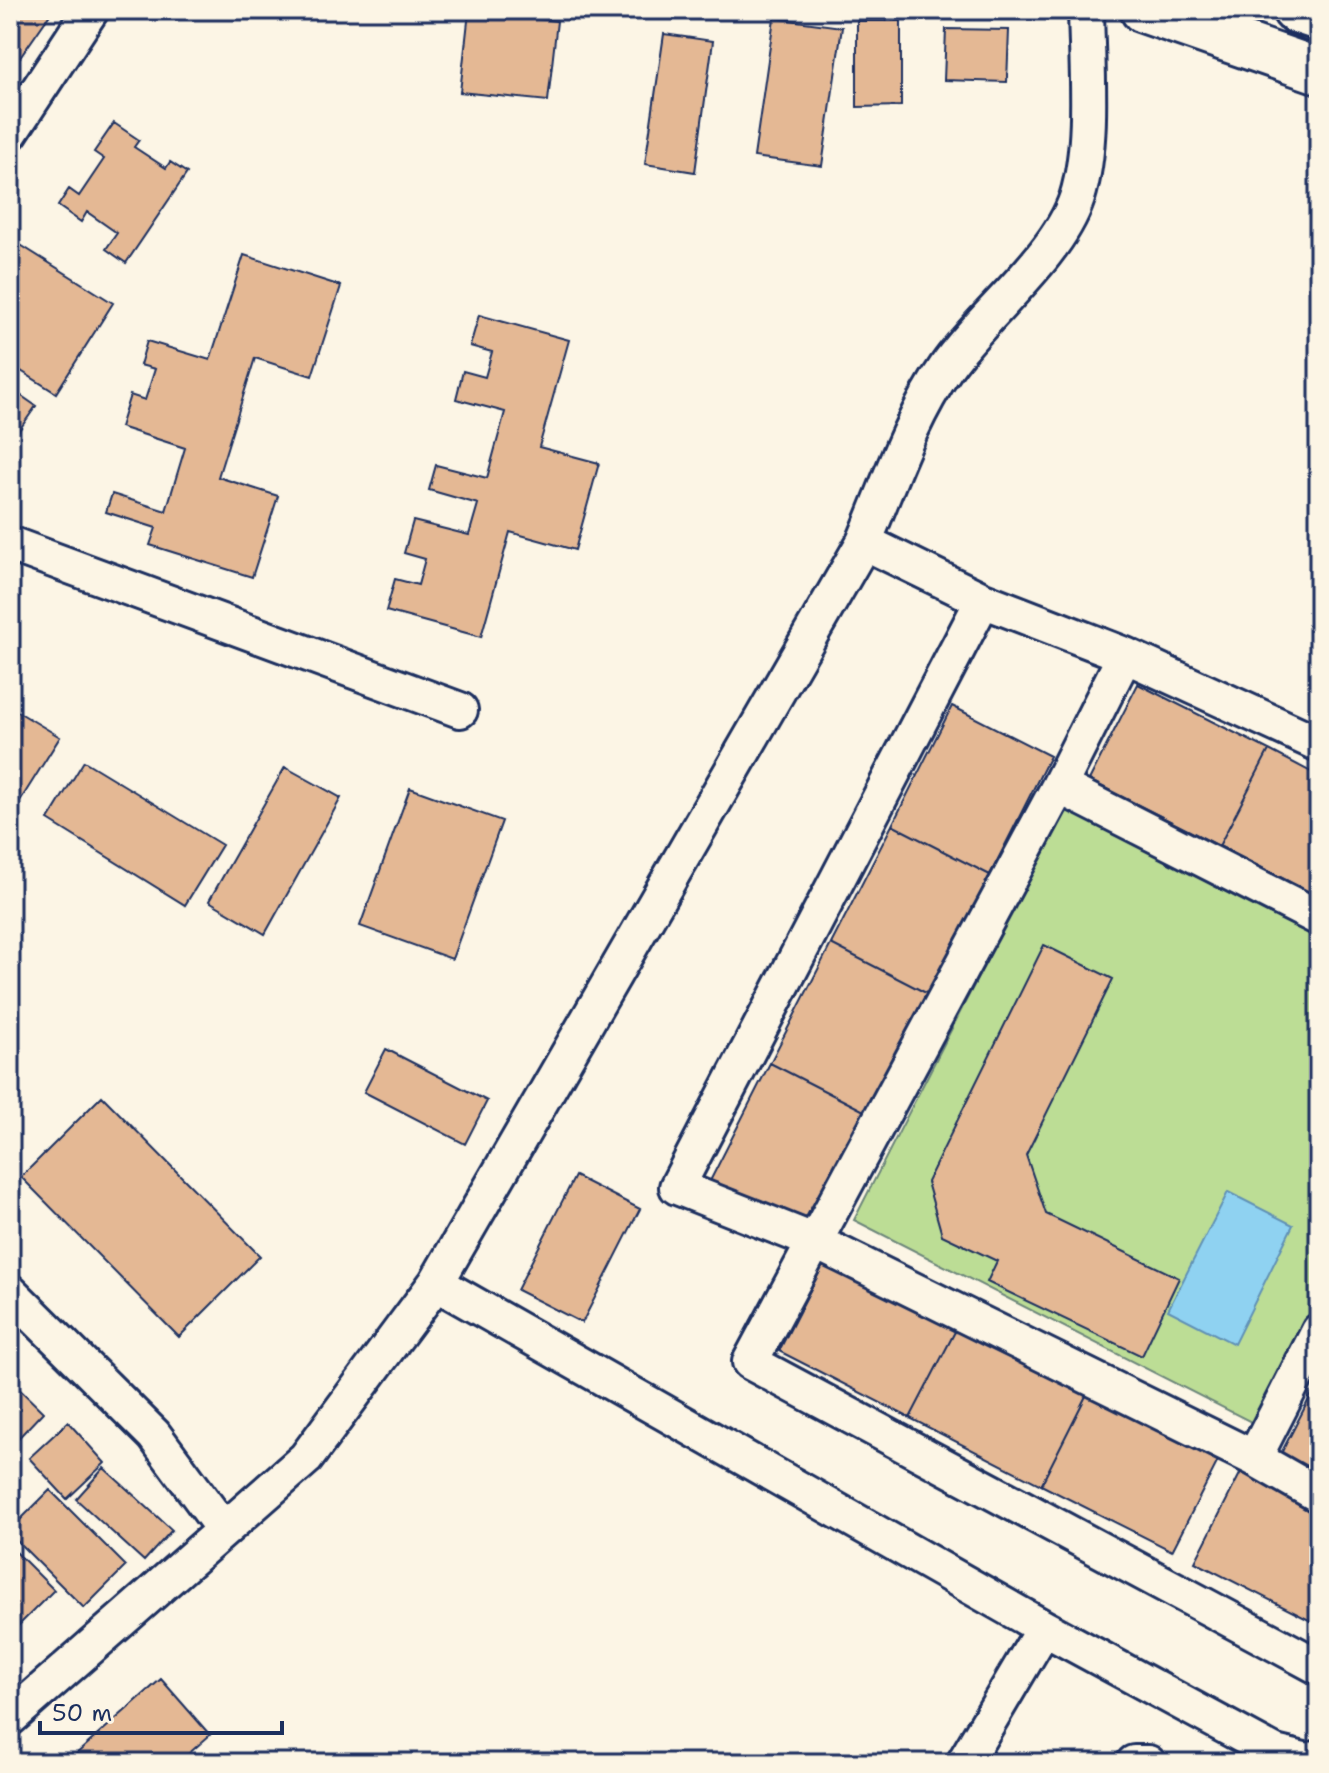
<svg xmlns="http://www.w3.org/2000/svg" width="1329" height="1773" font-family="'Shantell Sans',sans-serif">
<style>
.green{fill:#bcdd95;stroke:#6c867a;stroke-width:2}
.water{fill:#8fd2f1;stroke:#6191b6;stroke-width:2}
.building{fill:#e4b894;stroke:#1b2f5e;stroke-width:2}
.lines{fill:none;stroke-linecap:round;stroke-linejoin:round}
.street-casing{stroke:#1b2f5e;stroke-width:40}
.highway-casing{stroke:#1b2f5e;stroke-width:50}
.street{stroke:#fcf5e5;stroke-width:34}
.highway{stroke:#fcf5e5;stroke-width:44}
</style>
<rect width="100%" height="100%" fill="#fcf5e5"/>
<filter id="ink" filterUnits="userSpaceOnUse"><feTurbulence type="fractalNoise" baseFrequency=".0125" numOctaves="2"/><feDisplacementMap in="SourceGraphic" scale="16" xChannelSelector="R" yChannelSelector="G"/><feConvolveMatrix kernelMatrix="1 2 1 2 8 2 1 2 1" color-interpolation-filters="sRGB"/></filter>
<g filter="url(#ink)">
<!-- green -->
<path class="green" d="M1064 809 1319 939V1299L1255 1424 854 1220Z"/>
<!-- water -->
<path class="water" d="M1228 1192 1293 1225 1234 1344 1168 1310Z"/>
<!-- building -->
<path class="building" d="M10 10H53L10 72Z
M469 12 557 21 548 101 460 92Z
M774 18 842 27 822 166 754 157Z
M857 21H901V106L857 107Z
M946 29 1009 30 1007 82 944 80Z
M664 34 713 41 695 172 645 164Z
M114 123 139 140 134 147 166 168 170 162 187 173 126 263 106 249 117 233 87 212 81 222 58 206 69 189 79 196 104 159 94 152Z
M19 244 113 303 56 393 10 364V259Z
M244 255 341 286 312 376 255 358 218 477 278 496 252 577 150 545 156 528 106 512 112 494 166 511 185 448 120 427 130 395 145 400 155 369 140 365 147 341 210 360Z
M479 315 569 340 539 447 599 463 575 550 510 532 481 637 386 611 395 579 418 585 425 559 404 553 413 521 469 535 478 504 429 490 436 465 487 478 505 412 456 399 463 371 485 377 492 352 470 346Z
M13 390 36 406 10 443V393Z
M1138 684 1269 750 1219 846 1089 780Z
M952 706 1050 756 990 875 892 825Z
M10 707 60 737 20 801 10 795Z
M1269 750 1319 776V897L1219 846Z
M84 761 222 845 185 905 48 820Z
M285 767 341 798 265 934 209 901Z
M410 788 502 821 452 959 360 926Z
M892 825 990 875 928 994 831 944Z
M831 944 928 994 868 1113 770 1063Z
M1044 945 1113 979 1026 1155 1046 1214 1179 1278 1142 1356 987 1282 997 1261 942 1235 927 1182Z
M386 1049 487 1101 465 1144 364 1092Z
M770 1063 868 1113 807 1231 710 1181Z
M102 1096 260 1256 179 1337 21 1177Z
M575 1176 640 1209 582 1323 517 1290Z
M828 1255 960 1322 910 1418 779 1351Z
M960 1322 1090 1388 1041 1485 910 1418Z
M10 1380 43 1412 10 1447Z
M1319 1380V1487L1275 1465Z
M1090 1388 1221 1455 1172 1551 1041 1485Z
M68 1422 105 1463 67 1499 29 1458Z
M104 1468 172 1530 144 1561 76 1499Z
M1243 1468 1319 1506V1625L1195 1562Z
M50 1490 126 1566 84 1608 10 1534V1530Z
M15 1551 54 1590 10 1634V1556Z
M161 1679 210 1735 178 1763H66Z"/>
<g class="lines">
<defs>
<path id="street" d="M10 133 91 10
M864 542 983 600 677 1187 816 1242 1254 1458 1319 1495
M10 544 460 710
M983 600 1125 655 1059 786
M1125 655 1319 744
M1319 918 1059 786 750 1362 1319 1667
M436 1283 1044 1628 1275 1753 1308 1761 1319 1758
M10 1292 154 1435 224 1530 10 1718
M1254 1458 1319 1331
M224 1530 306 1458 436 1283 864 542C889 483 910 419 947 366 983 314 1057 258 1077 198 1094 144 1087 67 1086 10
M964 1763 1044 1628
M1134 1763H1148"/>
<path id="highway" d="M1143 10 1319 71
M1295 10 1319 18"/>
</defs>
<!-- street casing -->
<use href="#street" class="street-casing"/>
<!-- highway casing -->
<use href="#highway" class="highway-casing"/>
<!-- street -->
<use href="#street" class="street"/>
<!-- highway -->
<use href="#highway" class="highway"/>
</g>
</g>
<!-- margin -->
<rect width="1329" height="1773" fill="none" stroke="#fcf5e5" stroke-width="40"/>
<rect x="20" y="20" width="1289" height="1733" fill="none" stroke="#1b2f5e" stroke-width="3" filter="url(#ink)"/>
<!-- scale -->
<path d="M40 1721v12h242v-12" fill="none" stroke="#1b2f5e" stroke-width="4"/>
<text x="52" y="1721" font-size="24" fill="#1b2f5e" stroke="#fcf5e5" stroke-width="6" paint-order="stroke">50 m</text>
</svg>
